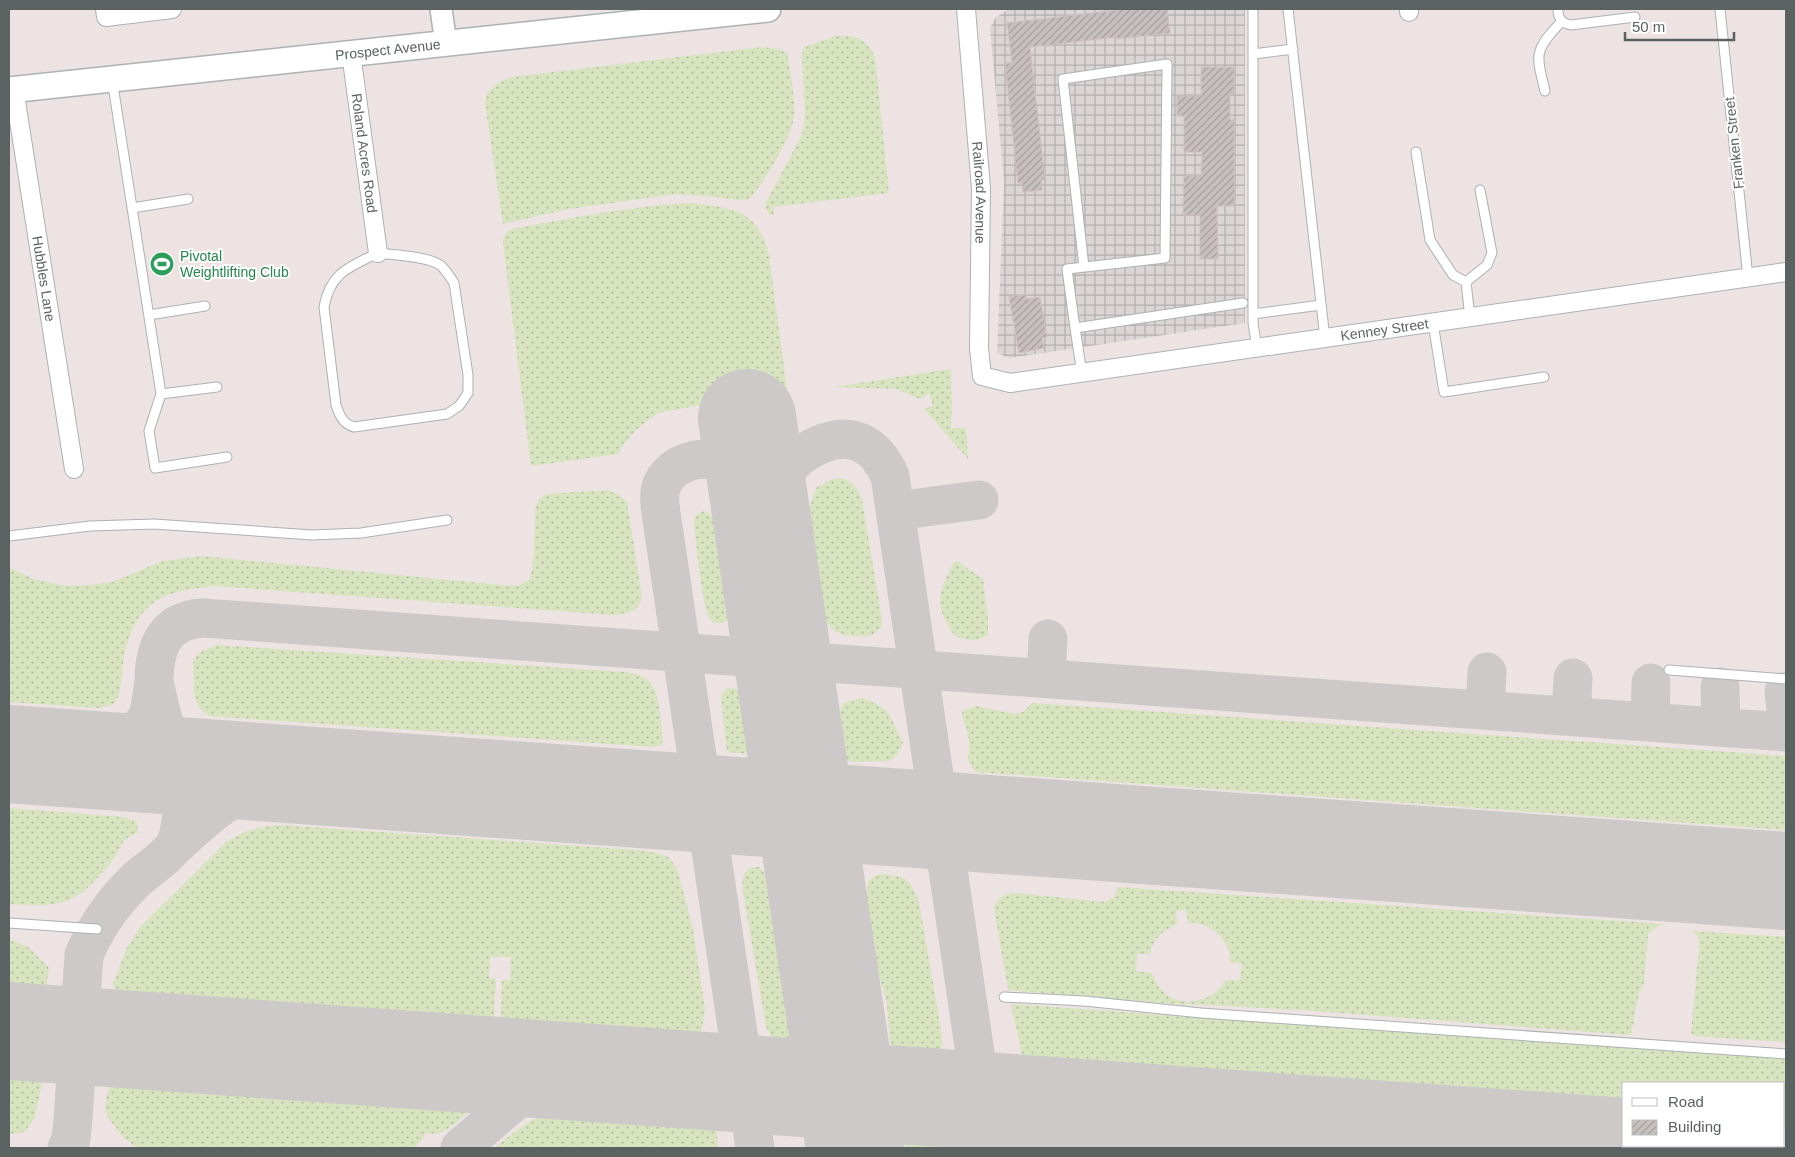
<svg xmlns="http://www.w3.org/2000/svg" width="1795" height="1157" font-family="Helvetica,sans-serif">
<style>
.industrial{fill:url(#industrial-grid)}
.grass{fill:url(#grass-dots)}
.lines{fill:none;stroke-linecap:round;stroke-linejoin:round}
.taxiway{stroke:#cdc9c8;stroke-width:39}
.runway{stroke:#cdc9c8;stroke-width:98}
.building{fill:url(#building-hatch);stroke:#d1c1c1}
.service-casing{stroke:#acb2b2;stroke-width:11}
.minor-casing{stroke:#acb2b2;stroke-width:20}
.tertiary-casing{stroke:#acb2b2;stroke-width:24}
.secondary-casing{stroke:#abb3b2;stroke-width:28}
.service{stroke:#fff;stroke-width:9}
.minor{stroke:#fff;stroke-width:18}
.tertiary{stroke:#fff;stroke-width:21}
.secondary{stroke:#fff;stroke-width:25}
.labels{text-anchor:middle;stroke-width:4;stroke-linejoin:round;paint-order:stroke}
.street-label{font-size:14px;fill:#5b6362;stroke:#fff}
.leisure-label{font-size:14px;fill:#27864d;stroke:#fff;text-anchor:start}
</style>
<defs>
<pattern id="industrial-grid" width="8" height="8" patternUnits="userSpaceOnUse" patternTransform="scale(1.25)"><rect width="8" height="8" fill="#dbd5d5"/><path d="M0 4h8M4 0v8" fill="none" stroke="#b5b0b0"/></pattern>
<pattern id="grass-dots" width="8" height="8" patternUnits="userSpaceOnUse" patternTransform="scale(1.25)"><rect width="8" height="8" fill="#d7e4bf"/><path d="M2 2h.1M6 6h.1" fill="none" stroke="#b1bc9f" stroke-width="1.8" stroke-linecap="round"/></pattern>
<pattern id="building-hatch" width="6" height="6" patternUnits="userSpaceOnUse" patternTransform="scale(1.25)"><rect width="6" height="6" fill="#c8bfbf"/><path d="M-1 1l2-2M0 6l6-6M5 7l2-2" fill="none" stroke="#a59f9f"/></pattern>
</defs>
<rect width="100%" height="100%" fill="#ede3e2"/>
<!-- industrial -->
<path class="industrial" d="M1014 9H1245V323L1009 358 997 353 1004 183 990 28 995 18 1007 10Z"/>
<!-- grass -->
<path class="grass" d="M836 36C858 36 863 37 875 56L889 193 773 207 774 215H770L766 208 765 204 802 135 805 117 802 54 804 47Z
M762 47 779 49 787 53C790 70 797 106 793 122 789 140 762 186 749 199L738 200 715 197 676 194 569 209 503 224 485 103 487 93 498 83 512 77Z
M690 203C732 208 758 209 769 255L787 390 661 412C643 422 628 435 618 454L531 466 503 243C503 235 505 233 512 229 571 218 630 206 690 203Z
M951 369 952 408 951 428H966L968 459 924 409 933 406 929 393 920 399 896 389 834 387Z
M843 478C856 484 861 492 863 506L882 619 881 628 870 636C846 637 830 637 822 612L809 509 816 488 833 479Z
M608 490 619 495 627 502 642 597C637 614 629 613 614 615L213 586C196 589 176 590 161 598 134 612 124 644 122 673 121 682 121 694 115 702 111 707 104 707 98 708L9 702V567L33 579 66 586 91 585 112 582 163 561 201 556 501 585 518 586 529 580 532 570 534 553 535 510 538 500 546 494Z
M704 511 709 513 714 520 729 610 727 620C721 624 714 625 710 619 703 610 695 538 694 523L695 516Z
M957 561 983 579 988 619V634C979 643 965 640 955 636 933 606 938 593 954 562Z
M217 645 626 672C634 674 645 675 651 683 660 695 661 726 663 741L661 745 652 747 209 716 199 708 194 696 193 660 202 651Z
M731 688 738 690 743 697 752 753 750 754 728 752 726 747 721 696 726 689Z
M862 698C892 708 890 717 903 743L897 755 890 761 855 762 847 760 844 756C841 738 833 717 845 702Z
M1032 703 1786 756V830L976 772C962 756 971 759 969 742 968 733 964 723 962 714L963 710 976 706 1015 714 1023 712Z
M9 808 124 817 137 822 138 833C134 835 127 837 124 841 121 845 117 855 112 861 77 904 64 908 9 904Z
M280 825 637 850 657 853 668 857 677 868 693 929 705 1008 702 1030 694 1037 682 1041 633 1044 500 1034 502 980H510L511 957H490L489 978 496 979 493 1035 135 1008C123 1003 116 996 113 983L127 948 141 926 226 842C246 830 257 827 280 825Z
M752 867H759L765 874 779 960 793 1028 794 1042 791 1049 786 1050C775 1046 770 1036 766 1026L743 892C742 879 741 874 752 867Z
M885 874C908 877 911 881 919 902L942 1035V1045L939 1054 932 1059 903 1060 896 1055 890 1042 887 1004 875 961 866 898 869 880 877 875Z
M1118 887 1664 924 1656 927 1648 934 1644 984 1639 992 1631 1035 1300 1010 1188 1004V1002C1204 1000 1217 996 1225 980H1240L1242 963 1230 962C1230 957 1230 951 1227 946 1220 932 1204 921 1188 923L1186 910 1176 911 1177 924C1163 931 1153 938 1150 954H1137L1136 971 1152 973C1159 991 1168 1000 1187 1002V1005L1008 990 994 909C997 897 1004 894 1016 893L1105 902C1113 899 1116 895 1118 887Z
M1692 931 1786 937V1042L1694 1036 1691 1032 1699 947 1698 936Z
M9 939 28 947 49 968 44 1000 28 1002 9 1000Z
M1011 1004 1786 1059V1127L1784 1126V1083H1624V1115L1241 1087 1043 1070 1031 1066 1023 1060Z
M9 1063 31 1065 39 1071 42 1084 35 1117 25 1132 9 1134Z
M147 1076C228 1083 309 1087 390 1092 418 1094 446 1098 474 1100L478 1101V1103L453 1126 438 1134 425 1133 423 1139 414 1148H144L134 1146 121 1135 107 1116 105 1104 109 1088 117 1081Z
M588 1107 690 1115 706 1122 717 1132 718 1148H495C530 1118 542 1111 588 1107Z
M907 1131C924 1130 946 1133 954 1148H905L903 1136Z"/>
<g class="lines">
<!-- taxiway -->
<path class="taxiway" d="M895 511 979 500
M763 527C769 509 774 490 784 474 793 460 805 451 819 445 853 430 876 445 890 476L989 1148
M1046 678 1048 639
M1720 687 1721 727
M1784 692 1786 710
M1485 710 1487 672
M1571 716 1573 678
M1650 722 1651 683
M164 723C186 774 240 768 286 771
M83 756 103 757 121 747 138 732 149 714 154 682
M9 757 137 768C157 774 175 788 183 808
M173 848C201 822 233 792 270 780 291 774 314 779 335 780 368 783 402 785 435 787
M67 1148 71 1139 73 1119 84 955C96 926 114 901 137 879 148 869 162 861 172 849 180 839 183 813 182 800L154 682C154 647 165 620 203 618L1786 732
M460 1148 529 1089 548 1079 568 1075 737 1087
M755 1148 660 506C660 500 659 492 661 487 669 465 697 454 719 462 724 465 733 472 737 476 749 491 756 510 763 527
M1087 1148 1129 1112"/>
<!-- runway -->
<path class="runway" d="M747 418 855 1148
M9 754 1786 881
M9 1031 1639 1148"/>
</g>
<!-- building -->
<path class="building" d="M1126 9H1167L1170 33 1117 39V37L1030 47 1045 180H1041L1042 190 1023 192 1022 183H1018L1005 63H1012L1007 23Z
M1201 67H1234V94H1230V120H1234L1235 206H1217L1218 259H1200V215H1183L1184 176H1201L1202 152H1184V116H1177V96H1201Z
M1026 294 1027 299 1040 297 1047 337 1042 338 1044 348 1019 353 1009 297Z"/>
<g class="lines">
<defs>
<path id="service" d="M1253 9V323L1257 348
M1288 9 1325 339
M1558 9C1558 18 1561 23 1571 25L1635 17
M1720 9 1748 278
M1253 54 1293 49
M112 79 161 394 149 431 155 468 227 457
M1545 91C1543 80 1536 62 1540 51 1543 40 1555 29 1562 21
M1416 152 1430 240 1453 275 1466 282 1470 318
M132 208 188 199
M378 253C393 255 427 256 440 265 446 270 450 277 454 283L468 375V393L459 406 447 414 354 427C342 423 340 416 336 405L324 307C330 273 349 267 378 253Z
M1466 282 1487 265 1492 253 1480 190
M1253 314 1321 305
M149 315 205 306
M1433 323 1444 392 1544 377
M1075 328 1067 269 1165 258 1167 64 1063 79 1084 267
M1082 374 1075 328 1243 303
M161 394 217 387
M9 536 90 526 154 524 312 535 361 533 447 520
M1669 670 1786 679
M9 923 97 929
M1004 997 1084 1001 1201 1013 1786 1054"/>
<g id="minor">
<path d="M105 9 106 17 172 9"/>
<path id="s1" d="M966 9 981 188 979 349 982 376 1010 383 1786 272"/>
<path d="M1409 9V12"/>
<path id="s2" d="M351 53 378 253"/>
<path id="s3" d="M14 89 74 469"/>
</g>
<path id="tertiary" d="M441 9 446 44"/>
<g id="secondary">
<path id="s4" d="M9 90 768 9"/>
</g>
</defs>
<!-- service casing -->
<use href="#service" class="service-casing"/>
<!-- minor casing -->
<use href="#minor" class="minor-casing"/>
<!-- tertiary casing -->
<use href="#tertiary" class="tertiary-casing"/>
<!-- secondary casing -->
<use href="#secondary" class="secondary-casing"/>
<!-- service -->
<use href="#service" class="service"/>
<!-- minor -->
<use href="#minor" class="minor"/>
<!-- tertiary -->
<use href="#tertiary" class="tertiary"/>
<!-- secondary -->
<use href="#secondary" class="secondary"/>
</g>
<!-- icons -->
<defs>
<symbol id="stadium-disc" viewBox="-11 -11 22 22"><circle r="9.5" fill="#2e9e5b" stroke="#fff"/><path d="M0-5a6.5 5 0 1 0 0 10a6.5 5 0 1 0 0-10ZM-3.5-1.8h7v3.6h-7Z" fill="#fff"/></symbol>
</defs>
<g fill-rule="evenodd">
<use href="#stadium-disc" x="148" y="250" width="28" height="28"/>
</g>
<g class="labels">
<!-- street labels -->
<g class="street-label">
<text dy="5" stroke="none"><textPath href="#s4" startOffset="381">Prospect Avenue</textPath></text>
<text transform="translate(1734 143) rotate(-96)" y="5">Franken Street</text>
<text dy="5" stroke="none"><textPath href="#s2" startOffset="101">Roland Acres Road</textPath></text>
<text dy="5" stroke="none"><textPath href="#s1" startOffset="184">Railroad Avenue</textPath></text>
<text dy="5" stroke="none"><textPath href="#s3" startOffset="192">Hubbles Lane</textPath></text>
<text dy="5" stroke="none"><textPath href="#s1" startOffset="775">Kenney Street</textPath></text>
</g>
<!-- leisure labels -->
<g class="leisure-label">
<text x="180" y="261">Pivotal<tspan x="180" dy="16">Weightlifting Club</tspan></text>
</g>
</g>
<!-- border -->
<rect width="1795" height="1157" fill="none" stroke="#5b6362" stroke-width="20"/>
<!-- legend -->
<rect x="1622" y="1082" width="162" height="65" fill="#ffffff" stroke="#bdc1c0"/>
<rect x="1632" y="1098" width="25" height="8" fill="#ffffff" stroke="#bdc1c0"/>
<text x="1668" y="1107" font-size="15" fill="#5b6362">Road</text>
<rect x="1632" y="1120" width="25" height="15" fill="url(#building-hatch)" stroke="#bdc1c0"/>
<text x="1668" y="1132" font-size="15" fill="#5b6362">Building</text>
<!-- scale -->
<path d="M1625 32v8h109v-8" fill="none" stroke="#5b6362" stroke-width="2.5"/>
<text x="1632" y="32" font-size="15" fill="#5b6362" stroke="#ffffff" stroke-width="4" paint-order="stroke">50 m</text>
</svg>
